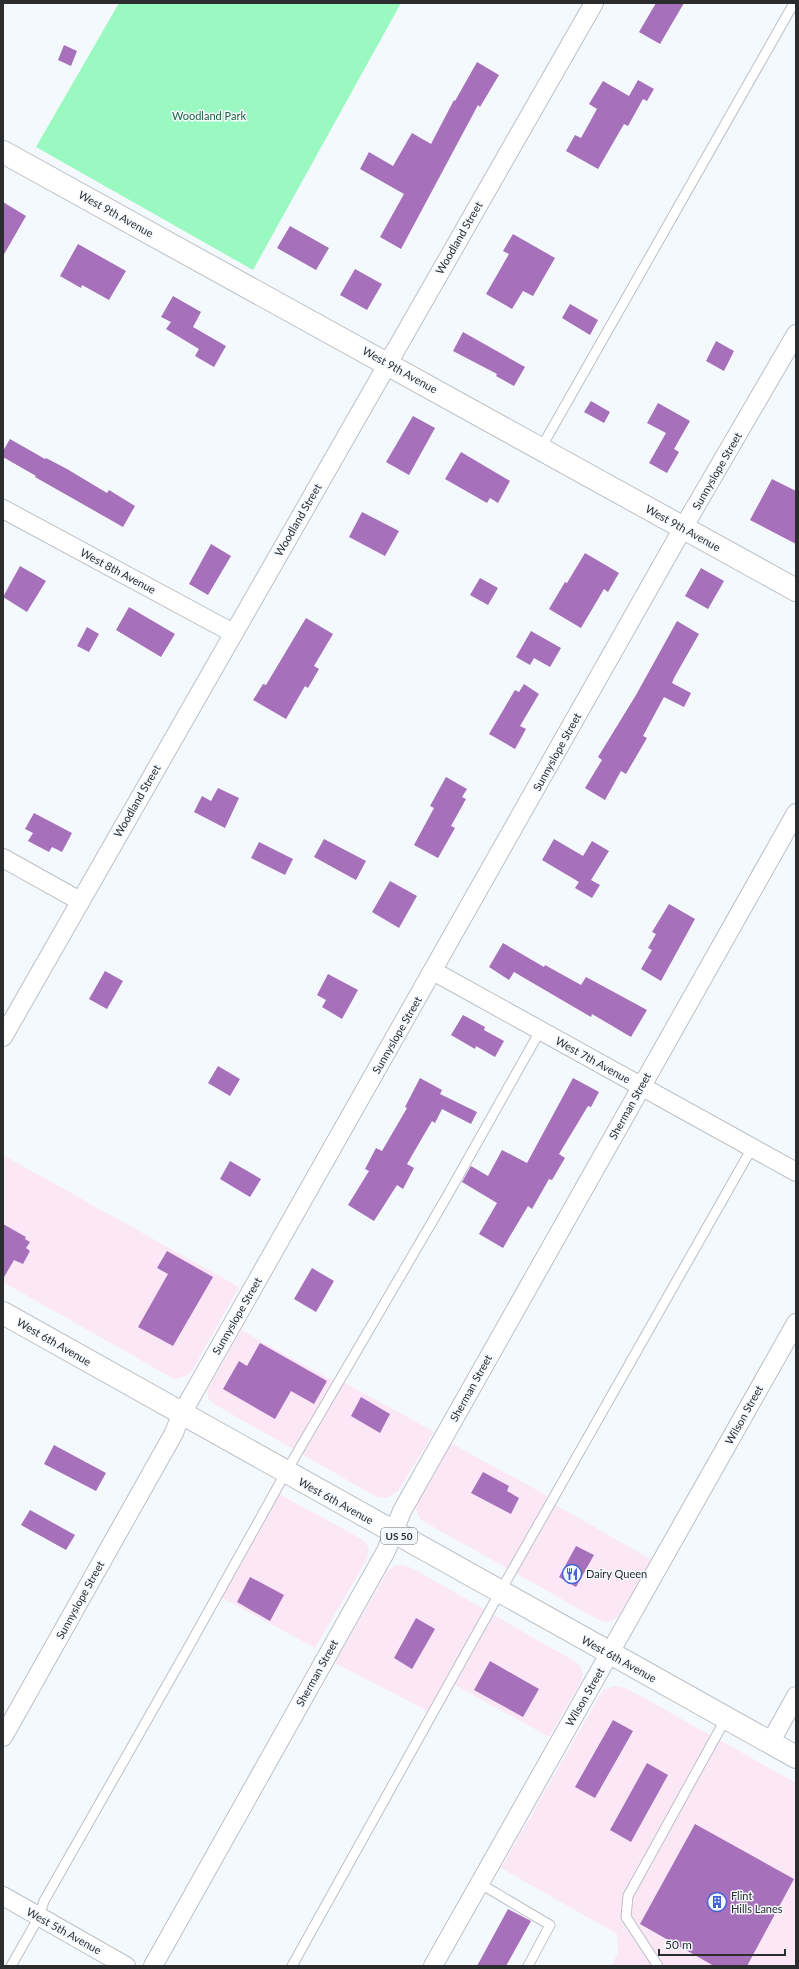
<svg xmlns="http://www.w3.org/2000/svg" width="799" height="1969" font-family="Lato,sans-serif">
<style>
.commercial{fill:#fce7f7}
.green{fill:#9af9c0}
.building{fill:#a670ba}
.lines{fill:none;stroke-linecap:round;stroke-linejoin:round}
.service-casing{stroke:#bcc0c5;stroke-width:11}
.minor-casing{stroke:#bcc0c5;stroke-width:20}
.tertiary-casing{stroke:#bcc0c5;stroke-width:24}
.primary-casing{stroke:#bcc0c5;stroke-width:24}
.service{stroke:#fff;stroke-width:9}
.minor{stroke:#fff;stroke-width:18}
.tertiary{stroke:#fff;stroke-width:22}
.primary{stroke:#fff;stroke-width:22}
.labels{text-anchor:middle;stroke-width:3;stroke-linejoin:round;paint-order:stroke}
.shield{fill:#f4f9fe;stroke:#676a6c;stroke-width:1}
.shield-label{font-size:10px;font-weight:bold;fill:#2b2c2e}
.park-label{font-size:11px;fill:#1d633f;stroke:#f4f9fe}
.street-label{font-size:11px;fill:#2b2c2e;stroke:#f4f9fe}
.poi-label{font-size:11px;fill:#2b2c2e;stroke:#f4f9fe;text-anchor:start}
</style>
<rect width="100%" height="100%" fill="#f4f9fe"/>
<!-- commercial -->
<path class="commercial" d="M3 1155 239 1287 192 1371 186 1376 174 1379 3 1282Z
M241 1330 327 1378 342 1381 434 1432 398 1491 387 1498 377 1497 214 1404 208 1398V1389Z
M449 1442 544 1494 554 1504 652 1560 618 1617 608 1622 599 1620 421 1520 416 1510 418 1500Z
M272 1490 363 1540 369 1548 367 1559 315 1648 213 1593Z
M395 1565H404L414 1569 579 1664 583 1674 582 1680 549 1737 455 1685 437 1716 335 1663 387 1572Z
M614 1686 626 1688 796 1783V1966H611L618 1953 617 1934 501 1868 600 1695 603 1690Z"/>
<!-- green -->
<path class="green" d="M119 3H401L253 270 36 147Z"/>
<!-- building -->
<path class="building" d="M656 3H684L660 44 639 32Z
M64 45 77 51 71 66 58 60Z
M477 62 499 75 480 107 478 105 401 249 380 237 404 194 360 169 369 152 393 166 412 133 431 144 454 100 455 101Z
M638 80 654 89 647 101 643 99 628 126 624 124 598 169 566 151 575 135 581 138 597 109 589 104 603 81 629 96Z
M3 202 26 216 3 256Z
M290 226 329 248 316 270 277 248Z
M513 234 555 258 533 296 523 291 512 309 486 294 509 254 503 251Z
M78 244 126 271 109 300 82 285 81 288 60 276Z
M355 269 382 284 367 310 340 295Z
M173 296 201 312 193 327 226 346 214 367 195 356 199 349 166 329 171 322 161 317Z
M570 304 598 320 590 335 562 318Z
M463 332 525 367 514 386 496 376 497 374 453 351Z
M716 341 734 351 724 371 706 361Z
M591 401 610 412 604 423 584 412Z
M658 403 690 421 674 449 679 452 667 473 649 463 666 433 647 423Z
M413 416 435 428 409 475 386 462Z
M10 439 45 459 46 458 67 469 107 493 109 490 135 506 123 527 35 477 36 476 3 457V451Z
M461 452 510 481 498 503 490 498 487 503 445 479Z
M772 479 796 491V544L750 520Z
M362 512 399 531 385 556 349 537Z
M211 544 231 556 208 595 189 584Z
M585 553 619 573 608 592 604 589 581 628 549 609 565 582 567 583Z
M20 566 46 581 27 612 3 597Z
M701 568 724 581 708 609 685 596Z
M480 578 498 588 488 605 470 595Z
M129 607 175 634 161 657 116 630Z
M306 618 333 634 314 666 319 669 308 688 305 686 286 719 253 700 263 684 266 685Z
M677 621 699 634 674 678 672 683 691 693 684 707 664 697 643 736 647 738 626 774 621 771 605 800 585 788 602 760 598 757 636 695Z
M87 627 99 634 89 652 77 646Z
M531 631 561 648 550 667 534 658 530 665 516 657Z
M524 684 539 694 520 726 526 729 515 749 489 734 515 690 519 692Z
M446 777 467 789 462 797 466 799 451 826 455 828 438 858 414 845 434 808 430 806Z
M218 788 239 798 225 828 194 812 202 796 211 801Z
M34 813 72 833 62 852 52 847 49 852 28 841 33 833 25 829Z
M324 839 366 861 356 880 314 857Z
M554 839 583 856 592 841 609 851 591 880 600 885 592 898 575 888 579 882 542 860Z
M259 842 293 859 285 875 251 858Z
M390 881 417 896 399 928 372 912Z
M669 904 695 919 661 981 641 969 652 950 648 948 656 934 652 932Z
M503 943 544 967 545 965 581 985 586 977 647 1010 631 1037 592 1014 591 1017 514 972 509 980 489 967Z
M105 971 123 981 107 1009 89 999Z
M328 974 358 990 342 1019 322 1007 326 1000 317 995Z
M463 1015 485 1027 484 1030 504 1041 495 1057 476 1046 475 1049 451 1035Z
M218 1066 240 1079 230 1096 208 1083Z
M420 1078 442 1090 440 1094 477 1112 471 1124 442 1109 435 1123 432 1121 407 1164 414 1168 403 1189 397 1185 374 1221 348 1205 369 1171 365 1169 376 1148 382 1151 407 1108 405 1107Z
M573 1078 599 1092 591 1107 588 1106 559 1154 565 1158 552 1180 549 1179 532 1209 528 1206 503 1248 479 1234 497 1203 462 1182 471 1166 488 1176 502 1150 527 1163Z
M230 1161 261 1179 250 1197 220 1179Z
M3 1224 26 1237 25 1239 30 1242 26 1248 30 1251 23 1264 14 1260 3 1279Z
M167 1251 213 1277 173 1346 138 1327 168 1274 157 1268Z
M312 1268 334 1281 316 1312 294 1299Z
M260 1343 327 1381 314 1404 291 1391 275 1419 223 1389 239 1361 247 1366Z
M361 1397 390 1414 380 1433 351 1416Z
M54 1445 106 1473 96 1491 44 1464Z
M483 1472 509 1486 507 1491 519 1498 511 1514 471 1493Z
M30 1510 75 1535 66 1550 21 1525Z
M576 1546 594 1555 576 1587 559 1577Z
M250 1577 284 1595 270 1621 237 1602Z
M416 1618 435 1629 412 1669 394 1658Z
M490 1661 539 1689 523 1717 474 1690Z
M613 1720 633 1731 595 1798 575 1787Z
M647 1763 668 1775 631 1842 610 1830Z
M695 1824 794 1879 747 1966H714L640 1924Z
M508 1909 531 1921 506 1966H477Z"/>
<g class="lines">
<defs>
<path id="service" d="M541 448 794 3
M479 1883 550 1925 528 1966
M11 1966 39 1917 44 1901 188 1648 286 1472 446 1198 540 1031
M292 1966 500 1592 752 1148
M658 1966 626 1917 628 1896 726 1718"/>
<path id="minor" d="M3 509 233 633
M3 858 80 901
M433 971 796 1172
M3 1037 594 3
M3 1737 174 1433 181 1415 683 528 796 334
M770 1743 796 1696
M3 1896 126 1966
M153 1966 386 1551 402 1511 796 813
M433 1966 796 1323"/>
<path id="tertiary" d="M3 152 796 590"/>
<path id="primary" d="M3 1313 796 1757"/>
</defs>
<!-- service casing -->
<use href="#service" class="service-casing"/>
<!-- minor casing -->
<use href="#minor" class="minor-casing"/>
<!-- tertiary casing -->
<use href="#tertiary" class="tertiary-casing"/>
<!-- primary casing -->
<use href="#primary" class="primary-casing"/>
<!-- service -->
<use href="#service" class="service"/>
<!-- minor -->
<use href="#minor" class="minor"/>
<!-- tertiary -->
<use href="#tertiary" class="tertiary"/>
<!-- primary -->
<use href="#primary" class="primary"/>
</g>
<!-- icons -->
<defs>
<symbol id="restaurant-ring" viewBox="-11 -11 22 22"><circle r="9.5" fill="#f4f9fe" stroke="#4563d6" stroke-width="1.5"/><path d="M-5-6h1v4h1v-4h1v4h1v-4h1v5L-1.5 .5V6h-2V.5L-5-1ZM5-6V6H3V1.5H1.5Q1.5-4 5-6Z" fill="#4563d6"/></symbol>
<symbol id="building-ring" viewBox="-11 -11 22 22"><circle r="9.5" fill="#f4f9fe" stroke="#4563d6" stroke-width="1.5"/><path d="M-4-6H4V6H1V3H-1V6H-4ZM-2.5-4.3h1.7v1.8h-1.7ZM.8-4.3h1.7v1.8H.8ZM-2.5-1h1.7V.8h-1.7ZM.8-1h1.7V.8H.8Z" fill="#4563d6"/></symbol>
</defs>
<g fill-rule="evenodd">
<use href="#restaurant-ring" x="561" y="1563" width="22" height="22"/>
<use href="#building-ring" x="706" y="1891" width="22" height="22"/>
</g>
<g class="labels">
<!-- shield labels -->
<rect class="shield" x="381" y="1528" width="36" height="16" rx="3"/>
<g class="shield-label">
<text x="399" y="1540">US 50</text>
</g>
<!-- park labels -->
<g class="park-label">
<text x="209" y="120">Woodland Park</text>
</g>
<!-- street labels -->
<g class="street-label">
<text transform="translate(116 214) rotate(29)" y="4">West 9th Avenue</text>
<text transform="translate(459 238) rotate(-60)" y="4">Woodland Street</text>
<text transform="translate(400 370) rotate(29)" y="4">West 9th Avenue</text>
<text transform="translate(717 471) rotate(-60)" y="4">Sunnyslope Street</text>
<text transform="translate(298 520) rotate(-60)" y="4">Woodland Street</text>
<text transform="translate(683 528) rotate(29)" y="4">West 9th Avenue</text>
<text transform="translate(118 571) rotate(28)" y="4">West 8th Avenue</text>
<text transform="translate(557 752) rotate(-61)" y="4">Sunnyslope Street</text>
<text transform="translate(137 801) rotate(-60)" y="4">Woodland Street</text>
<text transform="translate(397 1035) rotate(-60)" y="4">Sunnyslope Street</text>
<text transform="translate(593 1060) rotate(29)" y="4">West 7th Avenue</text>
<text transform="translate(630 1106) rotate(-61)" y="4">Sherman Street</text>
<text transform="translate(237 1316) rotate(-60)" y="4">Sunnyslope Street</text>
<text transform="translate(54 1342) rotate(30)" y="4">West 6th Avenue</text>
<text transform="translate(471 1388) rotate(-61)" y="4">Sherman Street</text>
<text transform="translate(744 1415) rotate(-61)" y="4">Wilson Street</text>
<text transform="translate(336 1501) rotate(29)" y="4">West 6th Avenue</text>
<text transform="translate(80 1600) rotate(-61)" y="4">Sunnyslope Street</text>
<text transform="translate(619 1659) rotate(29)" y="4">West 6th Avenue</text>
<text transform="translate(317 1673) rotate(-61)" y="4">Sherman Street</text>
<text transform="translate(585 1697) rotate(-60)" y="4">Wilson Street</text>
<text transform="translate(64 1931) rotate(29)" y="4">West 5th Avenue</text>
</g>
<!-- poi labels -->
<g class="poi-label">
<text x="586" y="1578">Dairy Queen</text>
<text x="731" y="1900">Flint<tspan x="731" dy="13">Hills Lanes</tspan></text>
</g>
</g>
<!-- border -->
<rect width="799" height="1969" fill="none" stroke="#2b2c2e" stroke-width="8"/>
<!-- scale -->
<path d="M659 1949v6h126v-6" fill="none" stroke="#2b2c2e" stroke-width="2"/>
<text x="665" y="1949" font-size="12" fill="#2b2c2e" stroke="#f4f9fe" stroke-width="3" paint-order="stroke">50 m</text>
</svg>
